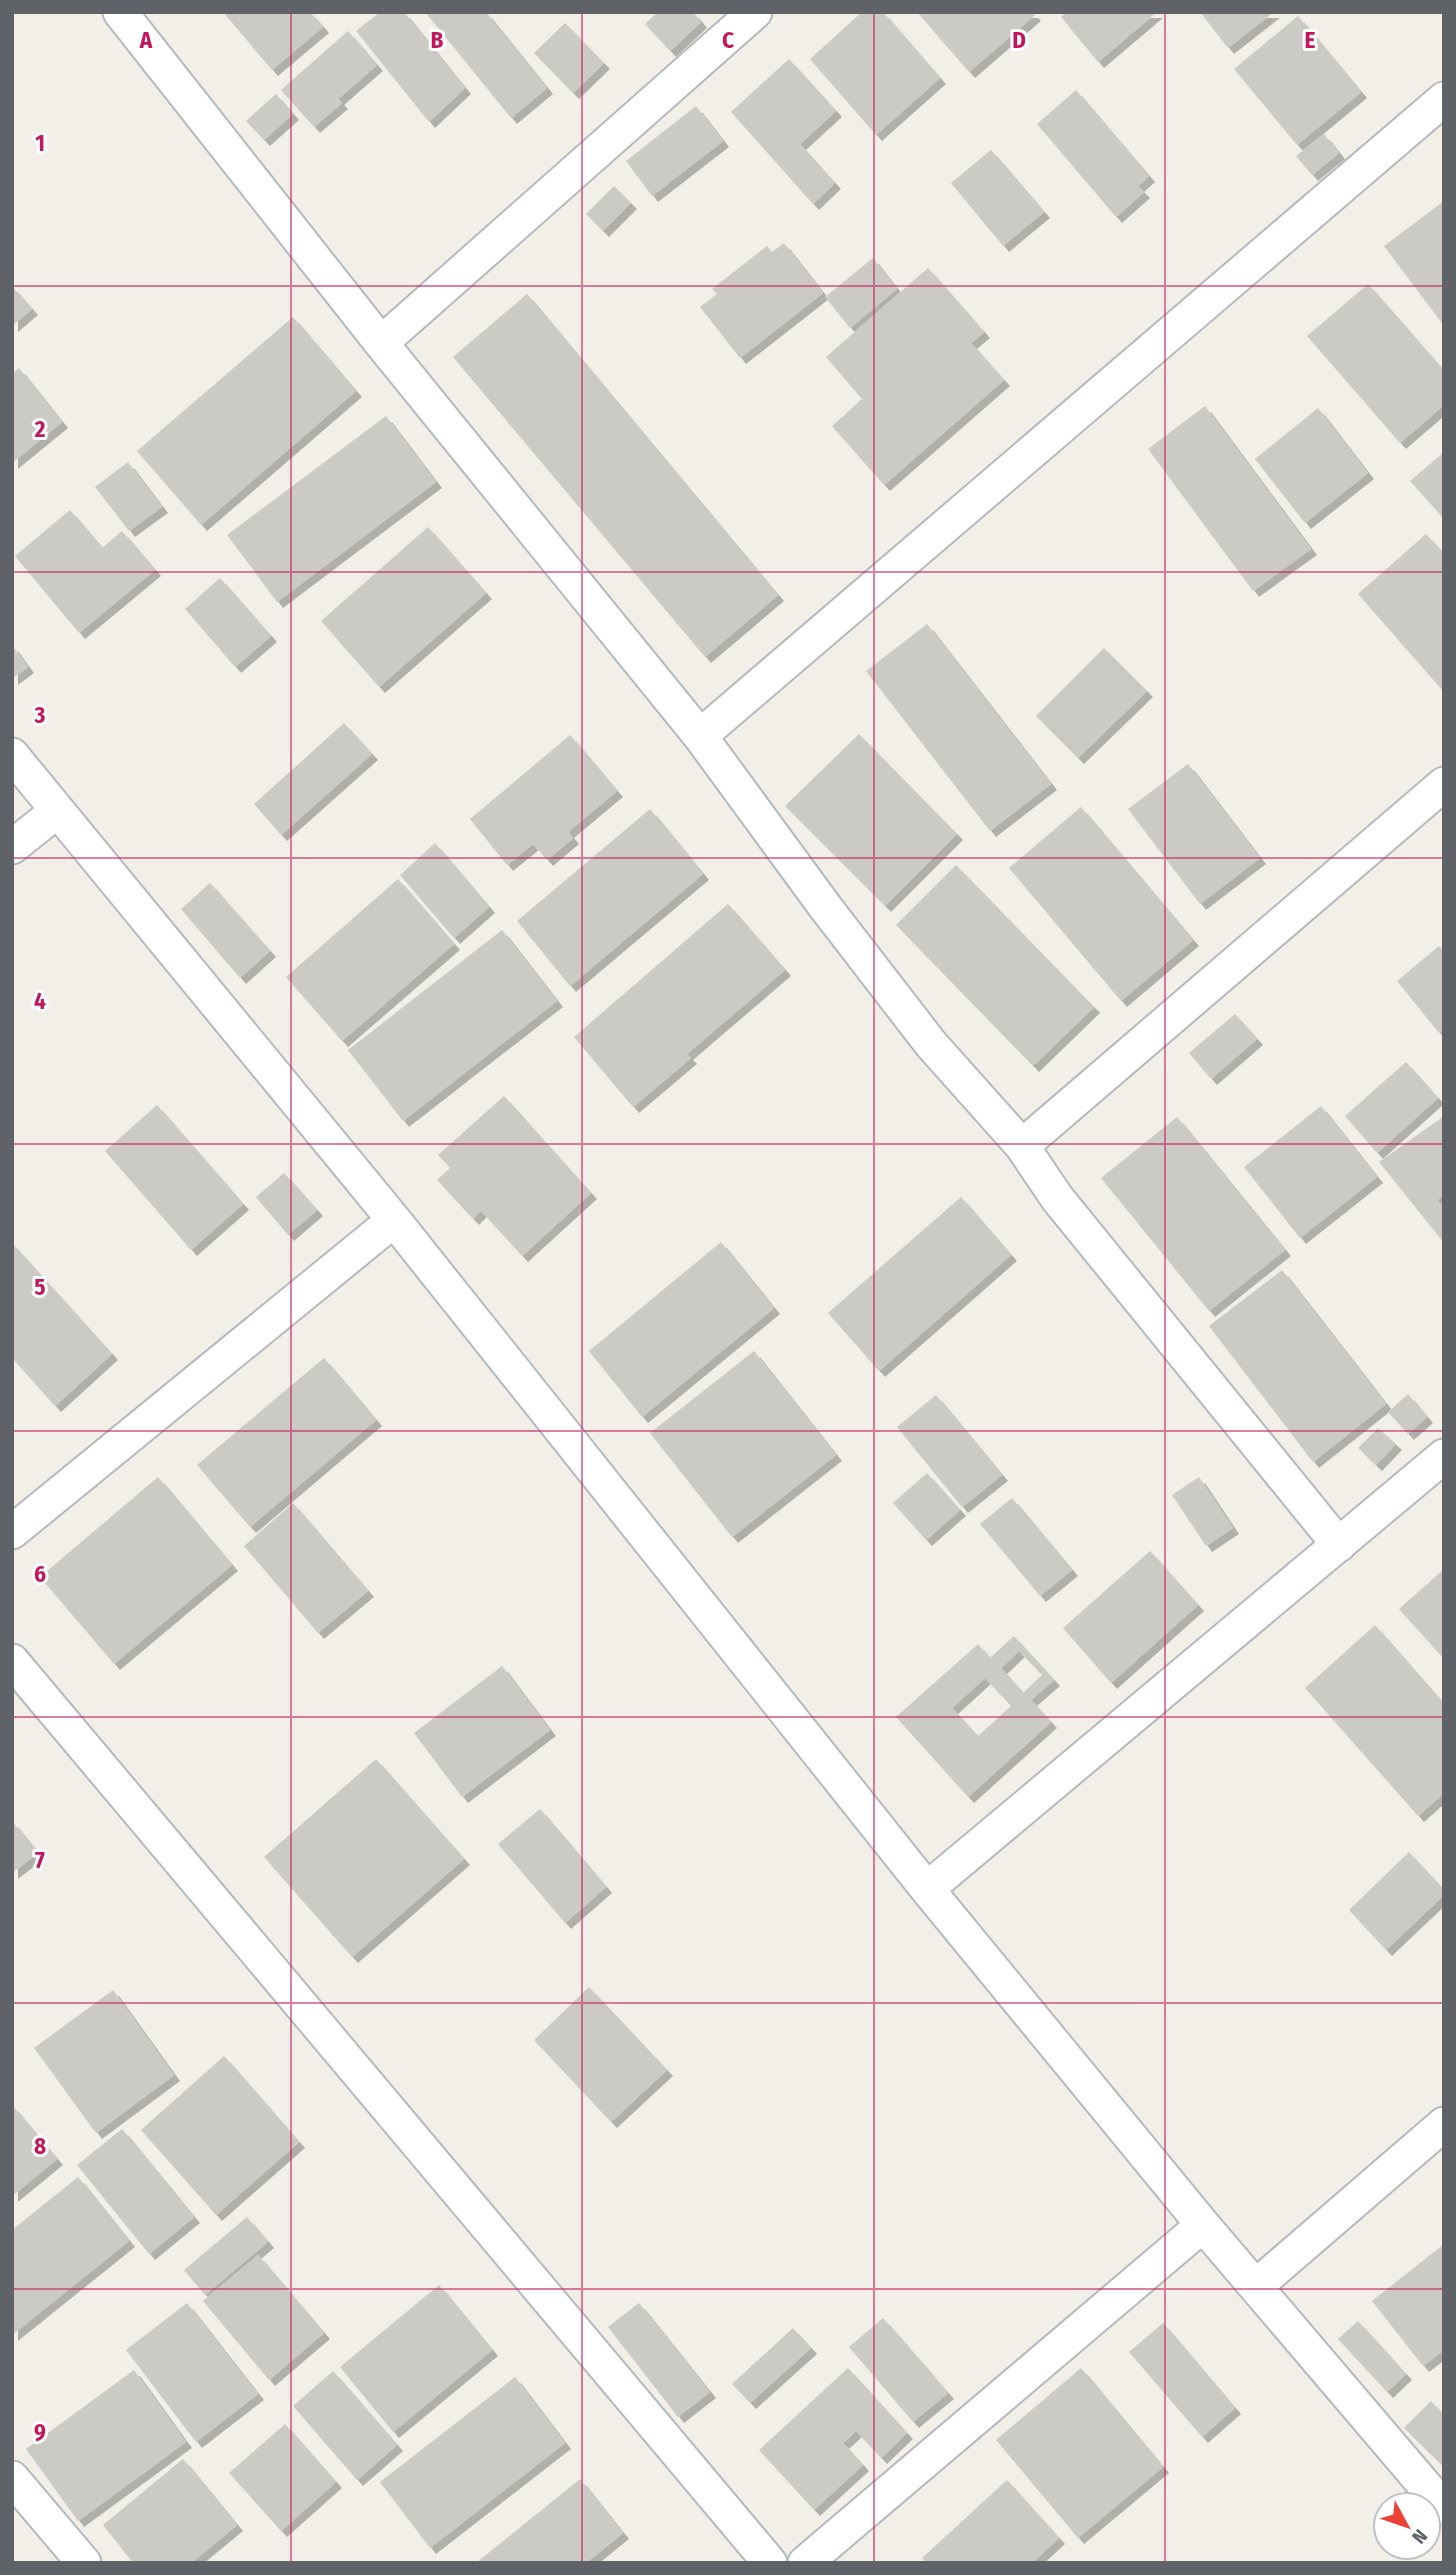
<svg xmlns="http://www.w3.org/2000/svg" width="1456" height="2575" font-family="'Fira Sans Condensed',sans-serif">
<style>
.building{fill:#cccac5;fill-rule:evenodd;filter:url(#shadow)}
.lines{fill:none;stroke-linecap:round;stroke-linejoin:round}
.minor-casing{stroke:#b5b8bc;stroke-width:37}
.minor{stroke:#fff;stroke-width:33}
.grid{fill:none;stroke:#c2185b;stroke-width:2;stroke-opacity:0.55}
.grid-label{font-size:23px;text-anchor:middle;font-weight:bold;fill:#c2185b;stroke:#fff;stroke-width:6;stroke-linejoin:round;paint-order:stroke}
</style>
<defs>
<filter id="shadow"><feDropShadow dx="6" dy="6" stdDeviation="0" flood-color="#0004"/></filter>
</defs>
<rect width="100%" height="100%" fill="#f1efe8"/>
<!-- building -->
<path class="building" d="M223 12H310L323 27 272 70Z
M380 12H404L465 88 429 122 356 31Z
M425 12H486L547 88 511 118Z
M658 12H693L701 22 670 51 645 24Z
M862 12H883L940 78 876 135 810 59Z
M917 12H1032L1035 15 969 72Z
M1066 12H1157L1098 62 1061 17Z
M1200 12H1274L1228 48Z
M1298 16 1361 92 1297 145 1234 69Z
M565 23 604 63 573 93 534 53Z
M348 31 377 65 338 99 342 103 314 127 281 90Z
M789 59 836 111 800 144 835 183 813 204 731 112Z
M1076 90 1149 176 1138 186 1144 192 1116 217 1037 124Z
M276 94 293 114 264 140 246 121Z
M696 106 723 141 652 196 626 161Z
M1324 134 1339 153 1312 175 1296 156Z
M991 150 1044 212 1003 246 951 183Z
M614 186 631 203 603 231 586 214Z
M1444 201V326L1384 246Z
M784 243 823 293 740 358 700 307 717 294 712 289 767 246 772 252Z
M873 258 897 289 850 328 825 297Z
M928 268 984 332 971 343 1004 380 884 485 832 426 862 399 826 357Z
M1368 284 1444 371V405L1400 443 1307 336Z
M12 286 32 309 12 326Z
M527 294 778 595 705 657 453 357Z
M293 317 356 391 201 525 137 451Z
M19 368 62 422 12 463V374Z
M1205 406 1311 549 1253 591 1148 449Z
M1318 408 1368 473 1305 523 1255 459Z
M386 416 436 482 277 602 227 535Z
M1444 452V519L1410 481Z
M128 462 162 507 129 531 95 487Z
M70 510 102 548 122 531 155 570 79 633 15 556Z
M428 527 486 593 379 687 321 621Z
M1426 534 1444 554V692L1358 594Z
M220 578 271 636 235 667 185 609Z
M927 624 1051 784 990 831 866 671Z
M12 645 28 667 12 679Z
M1104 648 1147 691 1078 758 1036 716Z
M344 723 372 754 281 835 254 804Z
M859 734 957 834 885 906 785 806Z
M570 735 617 791 568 832 573 838 547 860 533 844 507 865 470 819Z
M1188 764 1260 858 1200 904 1128 809Z
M1081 807 1193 940 1121 1001 1009 868Z
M650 809 703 874 570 986 517 921Z
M435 843 489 907 454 938 400 875Z
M956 865 1094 1007 1033 1066 896 925Z
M398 879 454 944 342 1041 286 977Z
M210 883 270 951 240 978 181 909Z
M728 904 785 970 687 1054 691 1058 633 1107 574 1037Z
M502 930 557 1001 403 1121 348 1050Z
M1439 946 1444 951V1028L1439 1033 1397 981Z
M1235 1014 1257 1039 1211 1079 1189 1053Z
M1406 1062 1438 1098 1377 1153 1345 1116Z
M504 1096 591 1193 522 1256 481 1211 473 1219 437 1180 450 1168 438 1155Z
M157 1105 243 1204 191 1250 105 1151Z
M1321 1106 1377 1177 1300 1238 1244 1167Z
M1444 1116V1194L1437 1201 1444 1206V1243L1379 1162Z
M1177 1117 1285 1250 1209 1311 1101 1178Z
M284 1173 317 1210 288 1235 256 1197Z
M961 1197 1011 1255 879 1371 828 1313Z
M721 1242 774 1308 642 1417 589 1351Z
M12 1243 112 1354 55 1406 12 1358Z
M1282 1270 1386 1404 1313 1462 1209 1326Z
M754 1351 836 1455 732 1537 650 1433Z
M324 1358 376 1420 250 1527 197 1465Z
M1408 1394 1427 1417 1408 1434 1388 1412Z
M936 1395 1002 1475 962 1507 897 1427Z
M1378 1428 1396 1444 1376 1465 1358 1448Z
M927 1473 960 1510 926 1540 893 1503Z
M158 1477 232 1565 114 1664 40 1577Z
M1199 1477 1233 1528 1206 1546 1172 1495Z
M1012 1498 1072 1570 1040 1596 980 1524Z
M293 1503 368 1591 318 1633 244 1546Z
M1150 1551 1198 1605 1111 1683 1063 1628Z
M1444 1569V1659L1399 1609Z
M1375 1625 1444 1704V1793L1418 1816 1305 1688Z
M1014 1636 1054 1680 1031 1700 1051 1722 968 1797 896 1717 978 1644 990 1658ZM1019 1651 1042 1675 1023 1693 1001 1668ZM985 1678 1011 1706 978 1736 952 1708Z
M502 1666 550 1730 462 1797 414 1733Z
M376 1759 464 1859 352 1957 264 1857Z
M540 1809 606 1887 565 1923 498 1844Z
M12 1821 38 1853 12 1873Z
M1409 1852 1444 1890V1895L1386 1950 1349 1910Z
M589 1987 667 2070 611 2122 534 2040Z
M113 1990 174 2075 96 2133 34 2048Z
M224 2056 299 2142 216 2215 141 2130Z
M12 2105 57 2159 12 2196Z
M122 2129 194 2217 149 2254 77 2165Z
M78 2177 129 2241 12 2335V2230Z
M247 2217 268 2242 205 2295 184 2270Z
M1444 2244V2350L1423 2366 1372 2301Z
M258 2255 324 2333 269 2380 203 2301Z
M439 2285 492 2350 393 2432 340 2367Z
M187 2303 258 2394 196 2442 126 2350Z
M639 2303 710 2392 678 2417 608 2327Z
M883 2318 948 2393 913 2422 849 2347Z
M1358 2321 1406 2374 1387 2392 1338 2339Z
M1163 2323 1235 2408 1202 2437 1129 2352Z
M793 2328 811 2348 750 2403 732 2384Z
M848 2368 907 2433 881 2458 856 2431 843 2443 863 2465 814 2510 759 2450Z
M1081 2368 1163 2467 1078 2538 996 2440Z
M134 2370 186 2442 78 2521 26 2449Z
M333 2371 397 2445 357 2480 293 2406Z
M515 2377 565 2443 430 2548 380 2482Z
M1431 2401 1444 2415V2467L1404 2428Z
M285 2424 336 2482 281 2531 229 2473Z
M183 2459 237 2525 191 2563H133L103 2525Z
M580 2479 623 2533 586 2563H476Z
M1007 2480 1059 2538 1032 2563H927L922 2558Z"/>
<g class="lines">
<defs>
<path id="minor" d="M120 12 381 343 700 736 826 908 931 1044 1022 1146 1057 1198 1339 1545
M381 343 755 12
M700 736 1444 99
M12 755 394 1220 927 1889 1203 2225 1444 2508
M12 847 57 811
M1022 1146 1444 784
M12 1532 394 1220
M12 1661 770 2563
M927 1889 1444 1456
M1256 2286 1444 2124
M12 2478 84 2563
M805 2563 1203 2225"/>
</defs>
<!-- minor casing -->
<use href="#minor" class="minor-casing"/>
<!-- minor -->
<use href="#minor" class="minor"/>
</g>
<!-- grid -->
<path class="grid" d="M291 12V2563M582 12V2563M874 12V2563M1165 12V2563M12 286H1444M12 572H1444M12 858H1444M12 1144H1444M12 1431H1444M12 1717H1444M12 2003H1444M12 2289H1444"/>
<g class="grid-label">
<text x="146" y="48">A</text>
<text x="437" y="48">B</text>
<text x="728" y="48">C</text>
<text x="1019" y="48">D</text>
<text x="1310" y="48">E</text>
<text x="40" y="151">1</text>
<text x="40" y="437">2</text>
<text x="40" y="723">3</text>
<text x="40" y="1009">4</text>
<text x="40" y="1295">5</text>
<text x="40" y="1582">6</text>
<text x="40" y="1868">7</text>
<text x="40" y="2154">8</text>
<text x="40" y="2440">9</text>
</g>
<!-- border -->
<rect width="1456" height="2575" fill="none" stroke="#5f6368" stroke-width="28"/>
<!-- north arrow -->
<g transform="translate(1407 2526) rotate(130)"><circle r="33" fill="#ffffff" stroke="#bfc1c3" stroke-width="2"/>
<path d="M0-5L12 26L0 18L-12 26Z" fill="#ea4335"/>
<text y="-10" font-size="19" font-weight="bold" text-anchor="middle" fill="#5f6368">N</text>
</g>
</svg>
